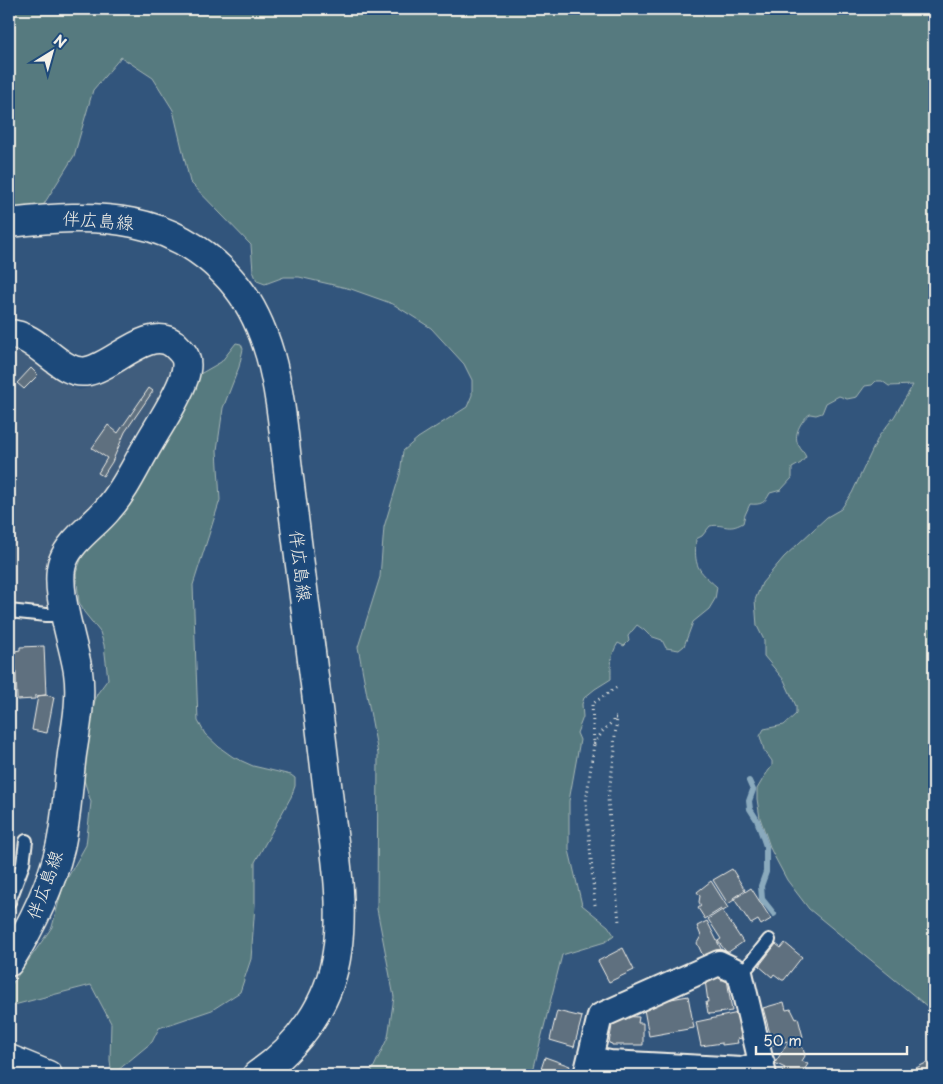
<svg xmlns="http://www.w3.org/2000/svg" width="943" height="1084" font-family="'Playpen Sans','Klee One',sans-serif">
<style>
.built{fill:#405d7d}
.green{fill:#567a7f;stroke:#a5b6b4}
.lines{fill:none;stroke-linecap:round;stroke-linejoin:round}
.stream{stroke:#8aaabd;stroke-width:6}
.building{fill:#5f6f7f;stroke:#f4f1e8}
.service-casing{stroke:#f4f1e8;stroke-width:16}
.minor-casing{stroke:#f4f1e8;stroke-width:28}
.secondary-casing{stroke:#f4f1e8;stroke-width:31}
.path{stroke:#f4f1e8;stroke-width:3;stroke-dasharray:1 4;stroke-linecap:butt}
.service{stroke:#1f4a7a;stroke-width:12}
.minor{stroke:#1f4a7a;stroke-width:24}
.secondary{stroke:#1f4a7a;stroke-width:28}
.labels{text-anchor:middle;stroke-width:4.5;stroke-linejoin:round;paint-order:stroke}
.street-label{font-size:18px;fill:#f4f1e8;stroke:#1f4a7a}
</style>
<rect width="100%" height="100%" fill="#32557c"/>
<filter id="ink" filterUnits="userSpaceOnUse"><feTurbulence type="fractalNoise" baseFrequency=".02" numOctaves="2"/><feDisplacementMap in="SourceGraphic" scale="10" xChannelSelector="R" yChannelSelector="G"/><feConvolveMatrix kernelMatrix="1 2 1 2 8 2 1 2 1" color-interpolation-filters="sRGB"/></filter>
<g filter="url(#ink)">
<!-- built -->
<path class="built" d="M9 347H18L54 374 55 376 66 385 79 390 88 388 99 382 136 355 162 352 172 359 175 374 134 435 110 486 50 557 45 577 51 591 53 602 46 611 9 605Z"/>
<!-- green -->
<path class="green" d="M9 9H934V1012L809 909 787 880 771 850 760 818 757 799V789L764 777 772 766V761L764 750 760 736 764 729 784 725 796 714V706L784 680 764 656V640L757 626 755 600 762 583 784 557 827 517 841 509 852 493 879 436 894 417 913 385 889 386 882 381H876L872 385 865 386 857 397 847 399 839 396 826 403 822 413 816 415 810 414C801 420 792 436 799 446 801 450 804 452 806 457L801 463 792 468V478L781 490 770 493C765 503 761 505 750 504L745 515 743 523C727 532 725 523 710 526L702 536 696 539C694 567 697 569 717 587L715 599 709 609 693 622 684 646 679 650 666 648 662 640 650 636 644 630 637 625 628 636 629 641 624 646 618 643C610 655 611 666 611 679L595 689 584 698 582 704 583 717 577 733 580 740 569 801V850L582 905 608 926 614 935 605 942 562 955 532 1075H370L388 1037 394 997 377 909 378 754 358 647 380 577 384 527 400 474 403 451 418 438 467 407 472 395V380L464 364 431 328 393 304 351 289 299 277H284L265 284 257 281 253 271 251 245 190 182 173 110 153 78 121 57 93 90 74 156 42 207 17 212 9 176Z
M236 343 241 344 243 349 239 367 223 408 217 450 220 500 193 585 198 721 205 734 219 747 233 757 253 766 291 775 295 778V786L291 797 255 862V904L251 959 240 992 212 1010 159 1028 152 1042 117 1071 111 1069 110 1060 111 1023 91 985 14 1005 9 1001V988L52 927 63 886 86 845 91 802 82 774 91 713 97 694 108 679 104 645 100 632 84 612 79 602 76 573 82 557 92 543 136 496 200 374 221 362Z"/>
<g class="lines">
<!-- stream -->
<path class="stream" d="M749 781 753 790 749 801 750 809 757 820 766 846V872L761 886 762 899 774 914"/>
</g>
<!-- building -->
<path class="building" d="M31 368 38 375 24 389 17 383Z
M149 388 153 391 125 432 112 462 103 476 98 473 107 458 92 448 108 425 118 433Z
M44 646 46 695 35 696V699L17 700 15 651 20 650V647Z
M46 695 54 697 47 733 32 730 38 696Z
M732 869 745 890 733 898 734 900 728 904 713 880Z
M711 881 728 908 723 911 721 909 705 919 698 908 701 906 699 902 700 896 697 892Z
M751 888 771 919 761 925 758 920 751 924 734 899Z
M722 910 743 942 727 953 718 941 721 939 708 919Z
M707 921 722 951 705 960 697 943 701 936 697 926Z
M785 943 802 957 784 980H782L774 974 772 977 759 966 776 944 781 948Z
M623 948 634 970 609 982 598 961Z
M721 977V980L727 979 732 1011 710 1014 708 1013 706 1002H708L705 980Z
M688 996 694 1028 649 1036 643 1004Z
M784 1002 786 1010 791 1009 796 1019 798 1018 803 1037 773 1045 763 1008Z
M557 1011 582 1017 574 1047 550 1040Z
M738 1013 742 1038 737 1039 738 1043 722 1045V1043L701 1046 696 1022Z
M616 1016 639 1017 638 1023H643V1045H612V1044L609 1043 613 1020Z
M791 1041 803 1048 805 1056 802 1061 808 1064 801 1075H780L785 1068 775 1063 788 1042Z
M545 1057 570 1066 567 1075H539Z
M926 1063 934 1065V1075H913L916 1068Z"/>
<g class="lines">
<defs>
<path id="service" d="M9 611 46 615H66
M9 902 23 864 26 841
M740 973 749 965 769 940"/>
<path id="minor" d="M590 1059 610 1063 742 1070 762 1063
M586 1075 600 1016 719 963 740 973 764 1075"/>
<path id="secondary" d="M9 223C96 213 176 211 237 287 252 306 263 331 270 355 281 394 284 437 289 478 296 533 303 589 310 644 317 700 324 756 330 811 336 857 344 906 337 952 330 1003 299 1046 257 1075
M9 334C40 335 60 377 88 371 114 366 149 325 174 344 178 348 183 352 185 357 188 364 186 372 184 378 176 401 161 422 149 443 136 465 125 490 108 509 94 526 71 540 63 561 53 588 74 643 78 672 82 698 76 728 72 754 68 785 67 818 60 848 50 889 31 927 9 962
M9 1059 48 1075"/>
</defs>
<!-- service casing -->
<use href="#service" class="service-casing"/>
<!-- minor casing -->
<use href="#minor" class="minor-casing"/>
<!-- secondary casing -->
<use href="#secondary" class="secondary-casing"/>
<!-- path -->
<path class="path" d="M594 744 603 731 613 721V718H617L614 745 615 750 608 799 619 922
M595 905 586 802 594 744 592 704 617 687"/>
<!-- service -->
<use href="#service" class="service"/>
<!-- minor -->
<use href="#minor" class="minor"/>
<!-- secondary -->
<use href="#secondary" class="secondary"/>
</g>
</g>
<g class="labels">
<!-- street labels -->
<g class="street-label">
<text transform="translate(98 221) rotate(4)" y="6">伴広島線</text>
<text transform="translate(300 566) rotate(83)" y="6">伴広島線</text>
<text transform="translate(45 885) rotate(-70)" y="6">伴広島線</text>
</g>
</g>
<!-- margin -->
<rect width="943" height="1084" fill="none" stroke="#1f4a7a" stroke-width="30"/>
<rect x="15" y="15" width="913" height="1054" fill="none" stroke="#f4f1e8" stroke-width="2" filter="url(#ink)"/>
<!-- north arrow -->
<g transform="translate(52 52) rotate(37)" stroke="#1f4a7a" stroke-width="4" paint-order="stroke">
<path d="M0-4L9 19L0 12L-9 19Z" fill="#f4f1e8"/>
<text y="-8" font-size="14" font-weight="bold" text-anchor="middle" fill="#f4f1e8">N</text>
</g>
<!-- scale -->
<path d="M756 1046v8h151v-8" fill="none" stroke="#f4f1e8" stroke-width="2.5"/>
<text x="763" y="1046" font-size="15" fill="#f4f1e8" stroke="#1f4a7a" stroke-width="4" paint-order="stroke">50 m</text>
</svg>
